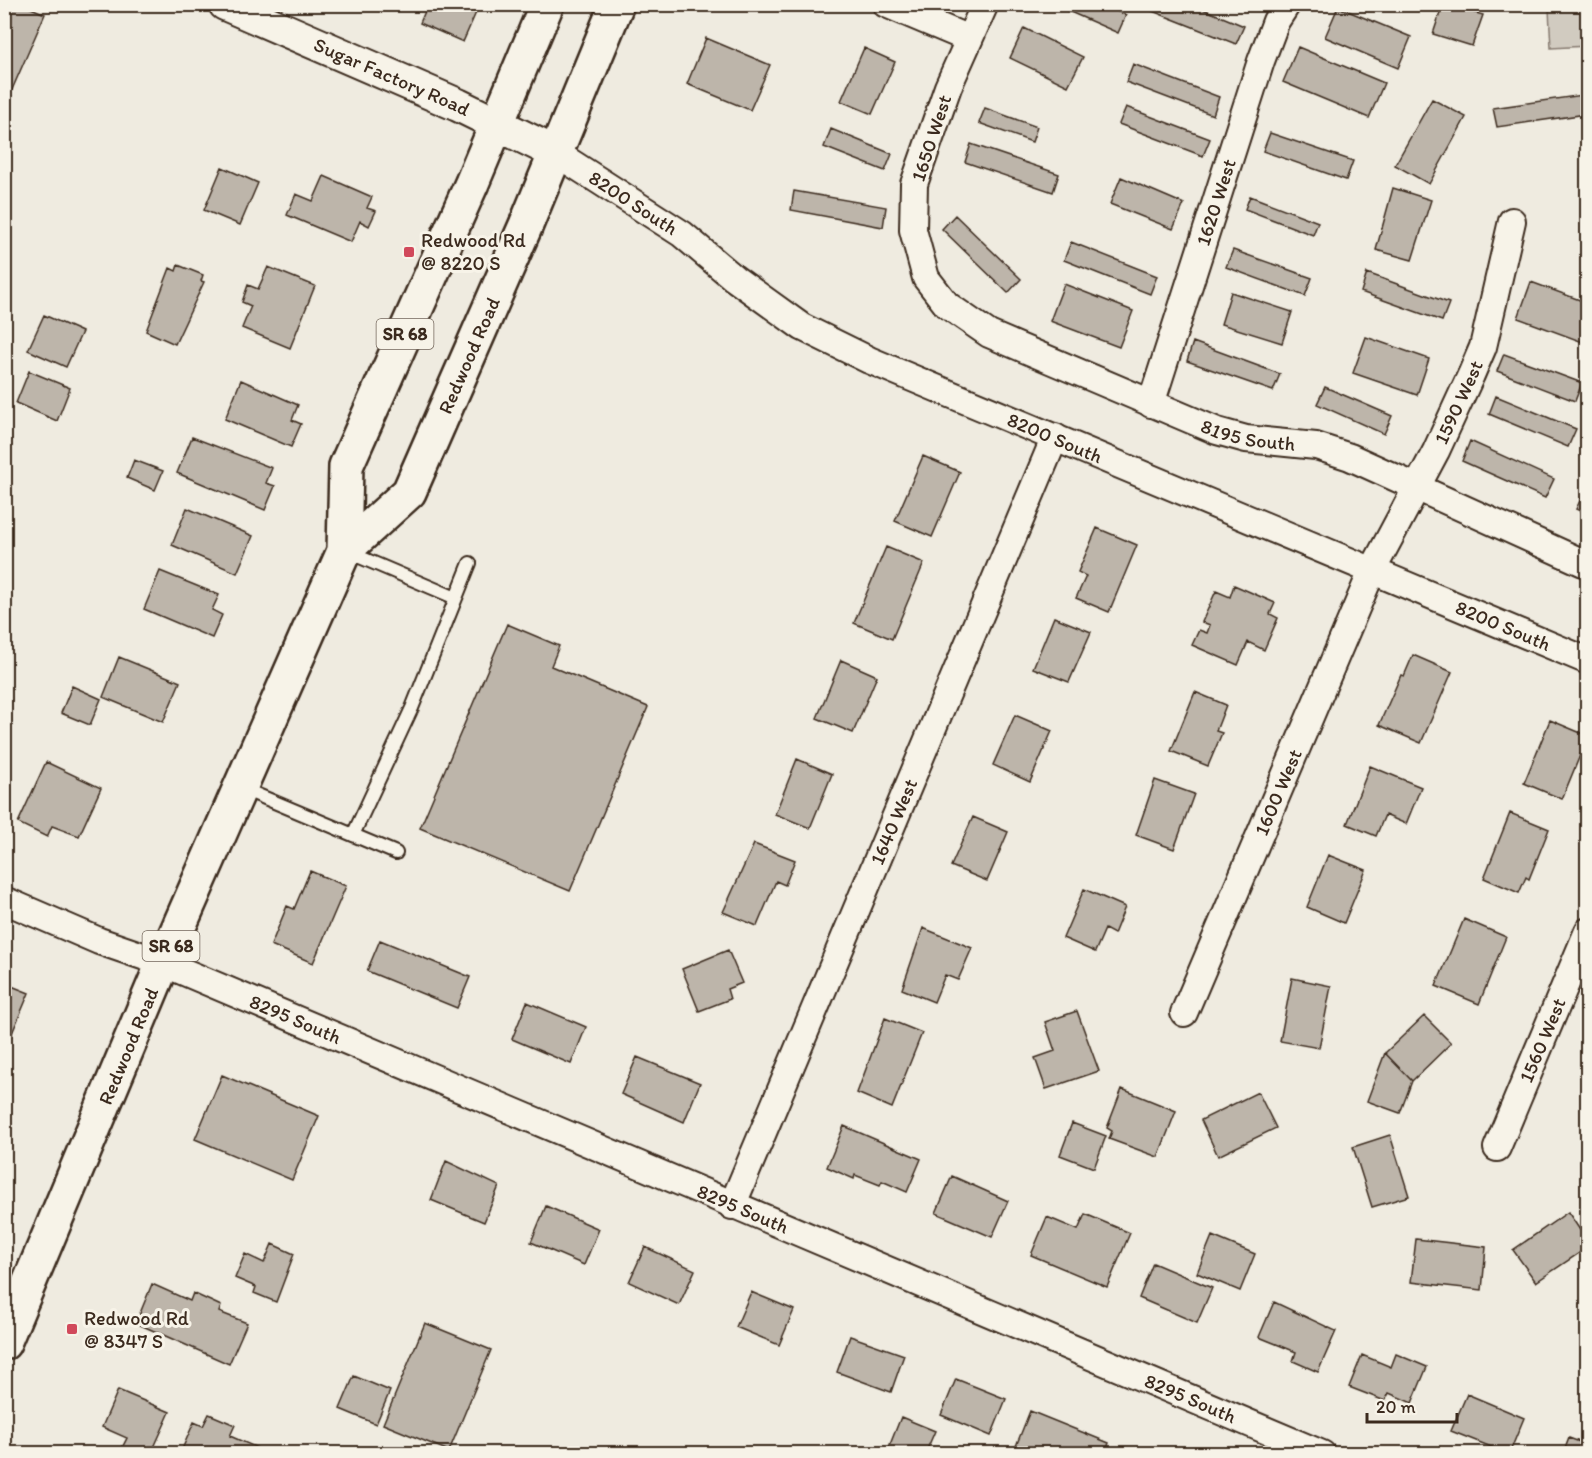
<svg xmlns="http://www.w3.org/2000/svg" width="1592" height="1458" font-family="Itim,sans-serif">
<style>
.green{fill:#d1cbc0;stroke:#867a6f;stroke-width:1.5}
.building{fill:#bdb5aa;stroke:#3b2a1e;stroke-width:1.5}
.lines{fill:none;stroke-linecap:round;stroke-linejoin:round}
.service-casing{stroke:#3b2a1e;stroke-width:16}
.minor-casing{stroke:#3b2a1e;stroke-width:30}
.tertiary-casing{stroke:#3b2a1e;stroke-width:36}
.primary-casing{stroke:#3b2a1e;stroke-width:38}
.service{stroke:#f7f3e8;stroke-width:12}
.minor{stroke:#f7f3e8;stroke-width:26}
.tertiary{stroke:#f7f3e8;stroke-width:32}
.primary{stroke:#f7f3e8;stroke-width:33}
.poi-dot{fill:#d1495b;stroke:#f7f3e8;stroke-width:2}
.labels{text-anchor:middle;stroke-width:6;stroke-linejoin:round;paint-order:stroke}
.shield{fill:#f7f3e8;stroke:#73665b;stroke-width:1.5}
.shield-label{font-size:18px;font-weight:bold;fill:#3b2a1e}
.street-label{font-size:20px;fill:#3b2a1e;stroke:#f7f3e8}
.poi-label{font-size:20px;fill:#3b2a1e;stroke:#f7f3e8;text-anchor:start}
</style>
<rect width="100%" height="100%" fill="#efebe0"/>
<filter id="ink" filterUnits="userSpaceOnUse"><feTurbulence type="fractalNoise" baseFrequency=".0167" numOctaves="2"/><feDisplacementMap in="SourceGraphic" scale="12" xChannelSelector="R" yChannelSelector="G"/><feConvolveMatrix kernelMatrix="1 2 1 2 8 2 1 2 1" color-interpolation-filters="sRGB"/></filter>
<g filter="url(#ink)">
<!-- green -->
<path class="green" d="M1587 8V46L1551 48 1549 9Z"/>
<!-- building -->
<path class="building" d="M4 4H22L45 14 4 108Z
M428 4H469L478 8 463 42 420 23Z
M1052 4H1100L1126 15 1118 33Z
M1153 4H1191L1244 26 1236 44 1150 10Z
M1443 4 1483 15 1472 46 1433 34Z
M1338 7 1411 37 1398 68 1325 37Z
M1024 28 1083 57 1068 86 1010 58Z
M706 38 770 65 750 110 687 84Z
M1298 47 1384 83 1369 118 1283 82Z
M864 48 895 62 872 114 841 101Z
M1133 64 1219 97 1213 115 1126 82Z
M1583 95 1586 114 1497 127 1493 108Z
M1432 99 1466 117 1429 184 1395 165Z
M1126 107 1210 139 1203 156 1119 124Z
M985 108 1037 127 1032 142 979 123Z
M831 129 892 154 885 171 824 147Z
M1270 133 1353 161 1346 180 1263 151Z
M971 144 1059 174 1053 192 965 162Z
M222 167 258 183 240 225 204 210Z
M324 176 372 197 367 208 376 211 369 226 360 221 351 242 287 215 296 194 313 201Z
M1121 177 1184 204 1173 229 1110 204Z
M1393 188 1431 200 1412 260 1376 250Z
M794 191 886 207 883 227 791 210Z
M1250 196 1318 222 1313 235 1245 209Z
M955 215 1021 279 1008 293 942 229Z
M1071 242 1157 276 1150 294 1064 260Z
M1233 250 1312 278 1305 296 1226 267Z
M178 265 203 275 201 281 204 282 175 344 146 331 170 268 176 271Z
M268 267 315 286 290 348 242 328 251 306 242 302 248 285 258 289Z
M1367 273 1449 303 1442 321 1361 292Z
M1531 282 1588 303V344L1518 318Z
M1064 284 1133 311 1119 347 1050 321Z
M1231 292 1292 312 1282 343 1221 324Z
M44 315 82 332 66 367 28 350Z
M1366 337 1429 359 1417 395 1353 373Z
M1193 342 1280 374 1273 391 1187 361Z
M1504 354 1582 383 1575 401 1497 371Z
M29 371 70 388 57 421 16 403Z
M241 380 298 405 292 420 301 424 291 447 225 419Z
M1325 387 1392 416 1384 434 1317 404Z
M1496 396 1576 429 1568 447 1489 414Z
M192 437 272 468 266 483 275 486 265 510 177 473Z
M1470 441 1554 479 1545 498 1462 461Z
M923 456 960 472 932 537 895 521Z
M134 460 163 471 155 490 127 478Z
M1588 484V514L1576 509Z
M187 508 253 536 237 573 172 545Z
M1097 528 1137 545 1109 612 1076 598 1086 576 1078 572Z
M886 547 924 563 892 639 854 623Z
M160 571 219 595 212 610 222 615 212 638 144 609Z
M1234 585 1275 603 1270 614 1278 618 1264 650 1248 642 1238 665 1192 645 1199 630 1207 633 1210 625 1202 622 1216 591 1230 597Z
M1054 617 1091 632 1069 682 1033 668Z
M507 624 559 646 551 666 648 707 570 891 420 828Z
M1413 655 1452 672 1421 743 1379 725 1401 675 1404 676Z
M119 657 180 682 163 722 103 697Z
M841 660 877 676 853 733 817 718Z
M72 686 101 699 90 725 61 713Z
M1195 692 1226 705 1216 731 1222 733 1208 766 1171 751Z
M1015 715 1052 731 1030 782 993 765Z
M1550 720 1588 736 1562 799 1524 783Z
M797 759 832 774 810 828 775 814Z
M46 762 101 788 79 836 52 826 47 837 18 823Z
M1370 766 1421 787 1406 824 1385 815 1376 836 1347 824Z
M1155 780 1194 794 1174 849 1136 835Z
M1510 813 1549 829 1529 879 1526 877 1519 893 1484 878Z
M973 817 1008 832 987 881 951 866Z
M754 844 795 860 785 885 776 881 757 926 723 912Z
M1328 855 1366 870 1344 923 1307 907Z
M310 871 346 886 313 963 271 945 287 906 294 909Z
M1084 889 1125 907 1114 934 1105 929 1095 952 1063 938Z
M1464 919 1506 937 1479 1004 1436 986Z
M923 928 972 948 958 980 945 975 934 1002 902 989Z
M380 940 470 977 457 1008 367 971Z
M728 950 742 983 727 989 730 999 699 1011 682 969Z
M1292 978 1331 986 1319 1048 1280 1041Z
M4 983 29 993 7 1045 4 1044Z
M527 1002 586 1027 571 1064 512 1039Z
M1077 1011 1099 1071 1046 1089 1035 1058 1055 1051 1045 1022Z
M1424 1016 1451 1043 1412 1081 1385 1053Z
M885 1018 922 1033 892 1108 857 1093Z
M1385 1053 1412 1081 1400 1113 1367 1101Z
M637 1057 700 1083 684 1122 621 1094Z
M222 1075 319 1116 292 1180 195 1139Z
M1122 1089 1176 1111 1158 1157 1109 1139 1112 1131 1107 1128Z
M1258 1092 1276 1128 1218 1156 1201 1120Z
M1072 1123 1106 1136 1094 1168 1060 1155Z
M844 1126 921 1159 907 1192 882 1181 880 1185 855 1175 854 1179 827 1167Z
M1390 1135 1409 1196 1372 1207 1353 1147Z
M446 1161 499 1186 484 1222 431 1200Z
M952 1176 1008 1201 992 1237 936 1213Z
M546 1206 599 1229 584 1265 531 1242Z
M1568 1212 1588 1242V1247L1536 1282 1513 1250Z
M1085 1214 1130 1233 1107 1287 1031 1255 1047 1217 1078 1230Z
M1212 1236 1255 1254 1240 1291 1197 1273Z
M1416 1239 1486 1247 1482 1290 1411 1282Z
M272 1244 294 1254 276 1302 254 1293 256 1287 235 1278 245 1254 264 1263Z
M645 1247 695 1270 679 1305 629 1282Z
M1153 1263 1212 1288 1197 1323 1139 1298Z
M152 1284 190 1301 193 1293 221 1306 219 1312 247 1323 229 1364 136 1323Z
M751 1292 794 1310 779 1345 736 1327Z
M1274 1302 1336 1331 1318 1372 1293 1361 1296 1352 1259 1337Z
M425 1323 491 1350 449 1451 383 1424Z
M850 1336 904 1355 891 1392 837 1372Z
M1396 1354 1427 1367 1412 1403 1389 1393 1385 1401 1349 1387 1362 1355 1391 1367Z
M354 1376 390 1391 376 1424 340 1409Z
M956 1379 1006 1399 991 1436 941 1415Z
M118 1390 170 1412 151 1454H128L121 1450 127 1438 102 1427Z
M1467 1394 1524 1418 1509 1454 1451 1431Z
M1030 1411 1109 1443 1105 1454H1034L1016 1446Z
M209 1414 235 1425 230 1436 271 1454H180L194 1422 203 1426Z
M901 1417 935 1431 925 1454 887 1452Z
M1569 1438 1588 1445V1454H1563Z"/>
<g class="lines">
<defs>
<path id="service" d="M348 552 456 598
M241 788 396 853
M353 835 412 708 470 563"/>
<g id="minor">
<path d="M886 4 969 39"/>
<path id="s1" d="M985 4 948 87 914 184 913 230 926 278 947 305 989 334 1217 431 1246 439 1316 446 1350 457 1588 565"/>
<path id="s2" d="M556 153 682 234 734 278 802 327 869 360 1588 661"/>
<path id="s3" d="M1151 404 1261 61 1276 21 1287 4"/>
<path id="s4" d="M4 900 99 941 163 963 1322 1454"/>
<path id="s5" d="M1184 1013 1372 571 1436 451 1471 375 1483 347 1512 221"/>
<path id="s6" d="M1497 1148 1588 931"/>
<path id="s7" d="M732 1206 1055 437"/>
</g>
<g id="tertiary">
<path id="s8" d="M225 4 458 105 556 153"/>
</g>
<g id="primary">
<path id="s9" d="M344 551 409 492 526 225 617 4"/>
<path id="s10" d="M4 1343 163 963 344 551 346 466 472 183 547 4"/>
</g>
</defs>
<!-- service casing -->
<use href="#service" class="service-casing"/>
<!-- minor casing -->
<use href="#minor" class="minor-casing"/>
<!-- tertiary casing -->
<use href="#tertiary" class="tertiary-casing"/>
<!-- primary casing -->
<use href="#primary" class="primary-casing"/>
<!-- service -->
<use href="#service" class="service"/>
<!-- minor -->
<use href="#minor" class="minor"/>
<!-- tertiary -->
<use href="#tertiary" class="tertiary"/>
<!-- primary -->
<use href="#primary" class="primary"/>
</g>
</g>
<!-- markers -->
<g class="poi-dot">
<rect x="403" y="246" width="12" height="12" rx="3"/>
<rect x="66" y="1323" width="12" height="12" rx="3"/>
</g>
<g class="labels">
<!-- shield labels -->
<g class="shield">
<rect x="376.5" y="319" width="57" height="30" rx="4.5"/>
<rect x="142.5" y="931" width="57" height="30" rx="4.5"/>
</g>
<g class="shield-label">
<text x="405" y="340">SR 68</text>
<text x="171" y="952">SR 68</text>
</g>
<!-- street labels -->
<g class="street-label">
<text dy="7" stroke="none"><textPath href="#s8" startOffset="182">Sugar Factory Road</textPath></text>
<text transform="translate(931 138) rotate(-72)" y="7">1650 West</text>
<text dy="7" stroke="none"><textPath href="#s2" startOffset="92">8200 South</textPath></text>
<text dy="7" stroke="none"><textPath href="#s3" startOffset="212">1620 West</textPath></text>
<text dy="7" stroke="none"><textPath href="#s9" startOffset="237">Redwood Road</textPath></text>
<text dy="7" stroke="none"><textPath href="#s5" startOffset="670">1590 West</textPath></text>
<text dy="7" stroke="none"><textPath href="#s1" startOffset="654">8195 South</textPath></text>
<text dy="7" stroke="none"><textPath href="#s2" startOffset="578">8200 South</textPath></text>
<text dy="7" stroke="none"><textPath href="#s2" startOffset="1064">8200 South</textPath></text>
<text dy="7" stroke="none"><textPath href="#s5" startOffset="240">1600 West</textPath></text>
<text dy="7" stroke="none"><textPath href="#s7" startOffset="417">1640 West</textPath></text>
<text dy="7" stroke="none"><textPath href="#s4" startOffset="315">8295 South</textPath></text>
<text dy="7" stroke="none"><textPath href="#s6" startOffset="117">1560 West</textPath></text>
<text dy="7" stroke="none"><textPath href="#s10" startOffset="322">Redwood Road</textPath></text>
<text dy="7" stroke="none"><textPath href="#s4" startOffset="801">8295 South</textPath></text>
<text dy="7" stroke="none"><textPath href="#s4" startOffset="1287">8295 South</textPath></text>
</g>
<!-- poi labels -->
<g class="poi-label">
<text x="421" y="247">Redwood Rd<tspan x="421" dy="23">@ 8220 S</tspan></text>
<text x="84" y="1325">Redwood Rd<tspan x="84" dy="23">@ 8347 S</tspan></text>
</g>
</g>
<!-- margin -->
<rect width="1592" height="1458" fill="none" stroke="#f7f3e8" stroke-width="24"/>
<rect x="12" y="12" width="1568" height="1434" fill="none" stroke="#3b2a1e" stroke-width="2" filter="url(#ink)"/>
<!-- scale -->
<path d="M1367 1413v9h90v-9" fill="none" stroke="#3b2a1e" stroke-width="3"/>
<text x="1376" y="1413" font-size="18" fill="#3b2a1e" stroke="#f7f3e8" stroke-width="4.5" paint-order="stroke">20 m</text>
</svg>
